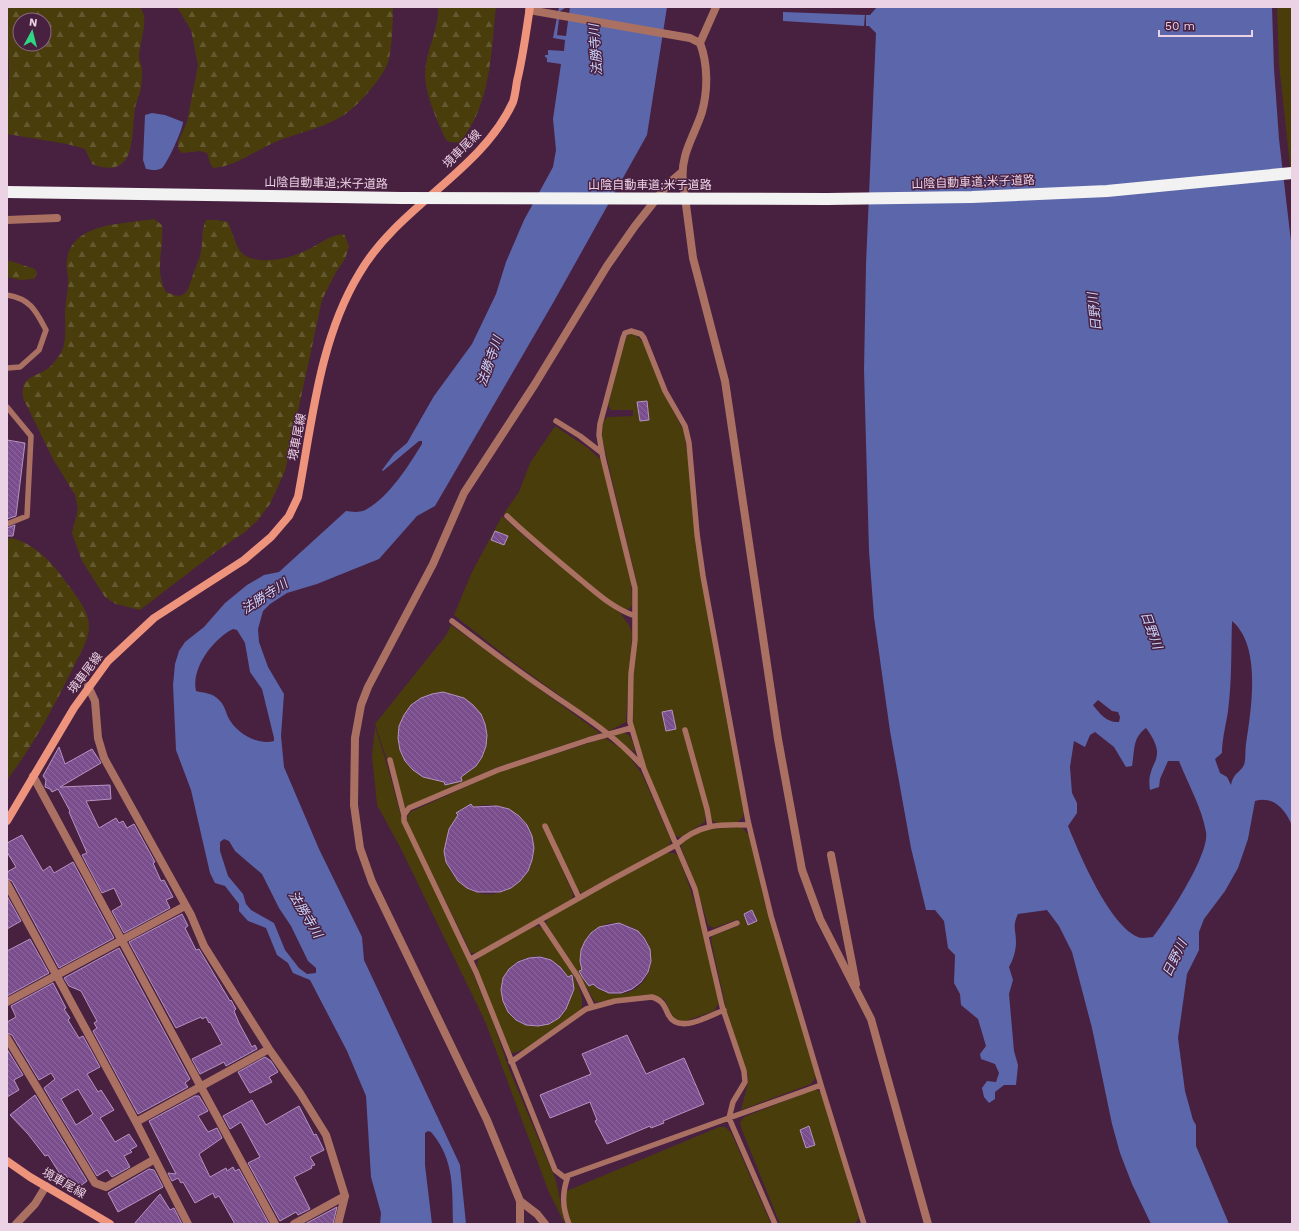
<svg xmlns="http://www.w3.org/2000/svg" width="1299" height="1231" font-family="'Work Sans','Noto Sans JP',sans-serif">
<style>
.green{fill:#493d0c;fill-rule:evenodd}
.forest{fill:url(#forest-firs);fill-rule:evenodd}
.water{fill:#5c66ab;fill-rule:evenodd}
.building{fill:url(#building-back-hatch);stroke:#b493c2;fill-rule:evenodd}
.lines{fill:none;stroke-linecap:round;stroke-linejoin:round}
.service{stroke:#aa7163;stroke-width:5.5}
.minor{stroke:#aa7163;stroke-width:8}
.tertiary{stroke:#aa7163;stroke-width:8}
.secondary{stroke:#ee947d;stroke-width:8}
.motorway{stroke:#f2f2f2;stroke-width:12}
.labels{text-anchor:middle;stroke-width:3;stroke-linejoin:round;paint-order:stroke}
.street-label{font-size:12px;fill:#ecd2e5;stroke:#482040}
.water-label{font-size:13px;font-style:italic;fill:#cbd4fb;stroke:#482040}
</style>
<defs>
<pattern id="forest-firs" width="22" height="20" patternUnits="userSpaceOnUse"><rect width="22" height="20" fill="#493d0c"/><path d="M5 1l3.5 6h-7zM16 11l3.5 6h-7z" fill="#63582f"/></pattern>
<pattern id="building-back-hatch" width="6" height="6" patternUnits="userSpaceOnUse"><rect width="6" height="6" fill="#7a4e8d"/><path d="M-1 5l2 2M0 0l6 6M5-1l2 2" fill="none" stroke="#8d679d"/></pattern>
</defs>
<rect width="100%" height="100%" fill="#482040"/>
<!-- green -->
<path class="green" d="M1277 7H1292V184L1279 64Z
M629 334 636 335 643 342 663 392 684 431 722 695 744 811 743 817 737 822C718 823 716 828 705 811V822L681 837 675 836C658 798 638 759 632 718L637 584 602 438 603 422 607 417 633 416V410H611L608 405 625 340Z
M555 426 588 448 601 460 631 583 632 605 629 609H624L617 606 545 549 504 513 519 492 530 463Z
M502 516 534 545 621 614 629 625 632 633 626 722 609 731 513 662 454 615 471 574Z
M451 625 600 733 495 768 405 808 390 759 387 760 375 724 447 634Z
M375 727 386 761 403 823 465 954 493 1022 509 1069 555 1178C560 1193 560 1210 567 1224H565L548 1190 485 1021 399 845 377 805 372 756Z
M623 733C633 734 633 745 635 753L613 735Z
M605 738 625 751 642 774 671 840 669 846 582 893 578 891 574 884 546 823 543 826 573 894 572 899 477 953H471L406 821 410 812 499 772ZM472 805 474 807C525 793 557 859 512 887 470 914 421 860 459 816L457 814Z
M741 827 749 835 764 900 817 1076 811 1084 741 1110 748 1083V1076L727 1013 711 940 712 936 740 925 738 919 714 928 708 925 696 885 681 847C684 828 726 828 741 827Z
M666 853H674L678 856C698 904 708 953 719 1003L714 1011 683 1022C670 1021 670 1008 664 999L656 996 595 1002 577 971 546 924 547 919 563 909ZM609 923C667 921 661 996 615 994 606 993 599 990 593 985L589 986 580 971H582C577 948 587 931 609 923Z
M535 926 541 927 544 930C556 948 589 989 581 1010L525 1049 514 1053 510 1052 478 971 477 963 480 956ZM540 956C553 960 561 965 568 977L571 976 574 992 571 993C570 1004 565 1015 555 1020 505 1051 473 959 540 956Z
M815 1089 822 1093 859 1217 855 1224H780L742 1130 740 1122 744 1117Z
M719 1127H725L731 1132 771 1224H570L565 1204 566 1191 569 1190Z"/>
<!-- forest -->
<path class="forest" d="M7 7H139C151 16 139 43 139 57 139 61 142 65 142 69 142 75 142 82 141 88 140 95 136 101 135 108 131 137 137 181 92 164L85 149 67 144 7 134 9 76ZM20 20H44V44H20Z
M177 7H393C393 19 392 55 387 65 381 79 361 102 348 112 329 127 300 132 278 141 257 149 236 167 213 168L210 163 207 153 200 151 182 153 178 149V142L187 122 198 65 191 30Z
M438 7H496C491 52 491 105 460 142 444 144 446 139 440 127 432 108 422 85 426 64 429 45 439 27 438 7Z
M154 219 162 225C164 249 154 270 166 292 188 302 187 290 194 272 196 265 200 259 201 251 203 241 201 230 206 220H217L228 222C232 231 235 243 240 251 253 267 289 259 305 251 319 245 328 235 344 234L349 246 345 259 336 272 322 300 285 471 270 504 257 521 245 532 217 551 140 610 116 604 105 597 82 561 72 533 78 509 75 495 53 459 23 398C20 375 36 378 50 367 53 364 58 357 61 353 67 341 65 326 65 314 65 303 68 293 68 283 69 275 65 268 67 259 73 222 125 224 154 219Z
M7 260 35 269 37 273 34 279 20 280 7 277Z
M11 538C32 542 51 561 63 578 73 592 90 610 89 628 88 643 78 657 72 670 53 708 33 746 7 780V539Z"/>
<!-- water -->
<path class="water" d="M559 7H567L560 11 557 35 566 36 570 7H667L647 135 553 303 435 506 417 516 379 559 317 584 287 593 270 604 263 611 258 629 259 642 268 667 284 694 281 736 284 767 319 849 362 937 364 960 460 1165 466 1224H453C452 1189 455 1160 431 1132L428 1131 425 1133V1165L432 1224H380L381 1213 371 1177 366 1096 347 1051 310 980 293 973 288 963 277 955 266 928 248 921 239 911V904L225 886 215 883 210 873 191 790 176 750 173 685 175 664 179 651 185 642 204 627 225 603 247 585 264 575 279 572 346 511C352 512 361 513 367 509 389 497 409 465 422 444V441H419L383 471 382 470 394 454 407 443 434 396 472 344 496 294 506 262 524 220 553 167 556 150 553 119 561 64 547 62V58L545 57V55H548V50L564 51 565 40 553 38ZM233 629 237 630 245 643 250 672 262 689 274 738V741C258 746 237 733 229 719 226 713 225 707 221 702 212 692 207 694 196 691 191 668 213 639 233 629ZM224 839 229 841 235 851 262 874 279 908 291 926 308 961 316 968V973L307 974 299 968 285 950 274 923 251 910 246 904 243 894 228 876 220 851V842Z
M877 7H1272L1274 69 1279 139 1292 250V826C1286 810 1273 795 1255 801L1248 839 1238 868 1225 891 1204 919 1199 932V950L1187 974 1178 1038 1185 1091 1193 1120 1196 1125V1146L1229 1224H1151L1132 1184 1120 1153 1112 1124 1092 1028 1072 952 1059 926 1047 910 1018 914C1012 927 1016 929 1016 942 1016 951 1013 960 1009 967L1013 980 1009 994 1014 1051 1018 1065 1016 1085H1004L995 1092V1099L989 1103 984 1097 982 1088 987 1081 996 1082 999 1073 995 1064 981 1059 980 1054 986 1046 978 1019 961 1005 960 994 954 983 955 955 948 948 944 921 935 910H926L911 848 890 731 874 617 869 551 864 370 866 264 876 33 869 26H866V15H870ZM1232 621C1262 646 1251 710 1246 744 1245 750 1246 760 1244 765 1239 774 1234 772 1231 785L1227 777 1220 773 1215 759 1222 753C1222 739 1226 725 1228 711 1232 681 1231 651 1232 621ZM1098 700 1112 711 1118 712 1120 717 1119 722C1107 723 1100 714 1093 705ZM1146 728C1171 762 1145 760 1150 790L1159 787 1160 779 1168 761H1179C1188 784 1202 808 1206 832 1210 854 1167 919 1153 937 1149 937 1142 939 1138 937 1109 925 1080 855 1068 826L1077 813V803L1072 793 1070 767 1074 741 1085 747 1090 735 1095 732 1114 747 1126 767 1132 766C1135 751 1132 738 1146 728Z
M783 12 865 15 864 26 783 21Z
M152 113 165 115 183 122C183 129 167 164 162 168 157 171 152 170 146 169L143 160 145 115Z"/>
<!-- building -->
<path class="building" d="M647 401 649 420 640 421 637 402Z
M7 440 25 443 16 516 7 519Z
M15 525 13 536H7V528Z
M495 531 508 536 504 545 491 540Z
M443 692 464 698 473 705 481 714 485 724 487 735 486 746 482 757 476 766 461 777 462 781 445 785 444 782 423 777 413 770 405 761 400 750 398 738 399 726 404 715 411 705 421 698 432 694Z
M672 710 676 729 666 731 662 712Z
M59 747 65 764 92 749 101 763 60 787 110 785 111 799 86 801 99 828 116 818 119 823 123 821 127 828 134 824 155 862 153 863 161 881 164 880 173 897 166 900 170 908 124 933 112 911 122 905 114 888 102 893 82 855 87 853 69 812 70 811 58 789 52 792 50 789 45 787 46 780 43 776Z
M471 804 473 807 497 806 509 809 519 816 527 825 532 836 534 848 532 860 528 871 520 881 511 888 500 892H477L467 888 458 881 446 862 444 851 449 829 458 815 456 813Z
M22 835 43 871 50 866 54 873 73 862 114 938 59 968 12 881 7 879V872L16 867 7 852V843Z
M7 896 21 921 7 929Z
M752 910 757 921 748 925 744 914Z
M182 914 188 926 185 928 196 950 199 949 230 1001 231 1000 236 1009 234 1011 239 1023 252 1047 255 1045 257 1049 226 1066 224 1062 200 1074 192 1059 222 1044 210 1022 209 1023 206 1017 202 1019 201 1017 176 1028 129 942Z
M619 923 638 931 644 938 650 949 651 961 648 972 641 982 632 989 621 993H609L598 988 593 984 589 986 583 978 579 971 582 970 580 961 581 950 585 941 591 933 599 927Z
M30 939 49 973 7 996V951Z
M119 948 190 1079 185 1083 188 1087 138 1114 93 1031 97 1028 94 1023 97 1021 81 991 69 986 64 978Z
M540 957 551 960 560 967 568 977 572 975 574 989 566 1009 559 1018 549 1024 538 1026 526 1025 516 1020 508 1012 503 1001 501 990 503 978 509 969 518 962 529 958Z
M53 983 66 1008 64 1009 70 1018 68 1020 79 1038 83 1036 100 1067 87 1074 98 1092 101 1090 114 1110 100 1118 115 1142 129 1134 137 1146 130 1150 132 1152 124 1156 130 1167 112 1177 107 1170 97 1176 44 1088 55 1079 51 1073 39 1080 12 1035 7 1033V1022L16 1017 11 1006ZM78 1089 93 1114 76 1125 61 1099Z
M627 1035 646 1074 684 1058 704 1104 663 1121 664 1123 651 1128 650 1126 607 1144 595 1121 597 1120 590 1102 550 1118 540 1095 591 1074 582 1054Z
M7 1049 23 1075 14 1080 19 1090 7 1097Z
M265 1057 271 1061 278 1072 269 1077 272 1082 250 1093 238 1072Z
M35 1095 87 1181 75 1190 65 1174 62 1177 48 1155 45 1156 28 1134 10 1115Z
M195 1096H199L208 1111 198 1116 208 1132 217 1128 222 1138 199 1154 210 1177 226 1168 227 1171 233 1167 235 1171 239 1169 269 1224H235L219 1196 215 1198 213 1193 195 1203 183 1182 181 1183 178 1178 172 1181 168 1173 176 1174 149 1121Z
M252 1100 266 1125 299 1106 314 1135 316 1134 324 1150 310 1157 315 1165 311 1166 312 1168 294 1177 310 1209 298 1215 296 1212 280 1221 248 1163 260 1157 241 1122 230 1129 223 1116Z
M809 1126 815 1145 806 1148 800 1130Z
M149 1169 154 1170 163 1187 118 1212 108 1193Z
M160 1194 170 1210 174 1208 182 1224H134Z
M337 1207 333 1224H305Z"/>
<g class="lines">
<!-- service -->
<path class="service" d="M7 295C31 299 36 311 46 330L39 350 20 367 7 368
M7 407 31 436 27 516 7 524
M556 421 580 436 602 453
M507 516C531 539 556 559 581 580 598 594 614 609 635 616
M452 621C482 644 512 667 543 688 577 712 613 733 641 765
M631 728 588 740 498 770 409 808 404 815V821L476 972 555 1170 564 1177 821 1085 771 916 748 821 703 576 697 534 689 443 685 426 665 391 644 338 641 334 631 331 625 333 623 338 600 424 599 435 603 458 635 588V640L631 674 630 722 644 769 695 889 722 1006 744 1071 745 1082 733 1102 729 1118 775 1224
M685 730 707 809 710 826
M390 760 404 815
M545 826 579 898
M540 920 578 977 592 1006
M707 935 737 923
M471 959 611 880 676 845C699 824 719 824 749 825
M511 1062 586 1009 615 1001 652 997C662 1000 664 1005 668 1014 678 1035 709 1016 724 1010
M821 1085 864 1224
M568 1176C562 1193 562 1207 569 1224"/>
<!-- minor -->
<path class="minor" d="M529 10 690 38 700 43C708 64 708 90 702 112 694 137 680 154 683 182L693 258 725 381 778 739 802 870 820 919 871 1019 928 1224
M700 43 716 7
M7 220 57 218
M88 686 95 701 98 738 104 758 191 915 204 946 269 1049 300 1093 326 1135 345 1196 338 1224
M33 776 275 1224
M831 855 856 984
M7 884 136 1122 188 1224
M7 1002 185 906
M7 1038 95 1183 106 1187 155 1159
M136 1122 269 1049
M520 1201 537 1214 545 1224
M294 1224 345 1196
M520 1224V1201L487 1120 372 882 360 848 354 805 355 738 361 705 368 687 433 564 464 493 535 384 607 266 635 226 669 183 682 172"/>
<!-- tertiary -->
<path class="tertiary" d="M16 1224 35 1204 46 1186"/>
<!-- secondary -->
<path class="secondary" d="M7 821 74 708 108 661 154 618 244 560 271 537 289 516 298 497C312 423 319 340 359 274 398 206 481 172 513 102 515 96 516 88 517 81 523 57 526 32 530 7
M7 1161 30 1177 110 1224"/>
<!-- motorway -->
<path class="motorway" d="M7 192 402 198 827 199 972 197 1107 191 1292 173"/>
</g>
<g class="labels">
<!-- street labels -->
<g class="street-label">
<text transform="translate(462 149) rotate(-45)" y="4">境車尾線</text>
<text transform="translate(973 182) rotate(-2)" y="4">山陰自動車道;米子道路</text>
<text transform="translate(326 183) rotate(1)" y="4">山陰自動車道;米子道路</text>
<text x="650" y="189">山陰自動車道;米子道路</text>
<text transform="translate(297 437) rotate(-79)" y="4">境車尾線</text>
<text transform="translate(85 673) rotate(-53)" y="4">境車尾線</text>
<text transform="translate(64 1183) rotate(30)" y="4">境車尾線</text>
</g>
<!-- water labels -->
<g class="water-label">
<text transform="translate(595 50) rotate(-94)" y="5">法勝寺川</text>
<text transform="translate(1094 312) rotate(-96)" y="5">日野川</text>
<text transform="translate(489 361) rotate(-71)" y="5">法勝寺川</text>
<text transform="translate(264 596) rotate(-33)" y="5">法勝寺川</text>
<text transform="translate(1152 630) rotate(70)" y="5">日野川</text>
<text transform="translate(306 914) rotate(59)" y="5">法勝寺川</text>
<text transform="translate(1174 958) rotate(-64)" y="5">日野川</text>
</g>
</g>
<!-- border -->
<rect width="1299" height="1231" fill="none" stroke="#ecd2e5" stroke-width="16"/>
<!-- north arrow -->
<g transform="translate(32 32) rotate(7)"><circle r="19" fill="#482040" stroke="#8a6782"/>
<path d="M0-3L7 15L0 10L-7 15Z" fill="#2ed883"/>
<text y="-6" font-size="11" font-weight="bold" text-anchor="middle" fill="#ecd2e5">N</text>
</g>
<!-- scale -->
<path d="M1159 30v6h93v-6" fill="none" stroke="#ecd2e5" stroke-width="2"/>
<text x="1165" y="30" font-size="12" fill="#ecd2e5" stroke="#482040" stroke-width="3" paint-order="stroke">50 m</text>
</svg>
